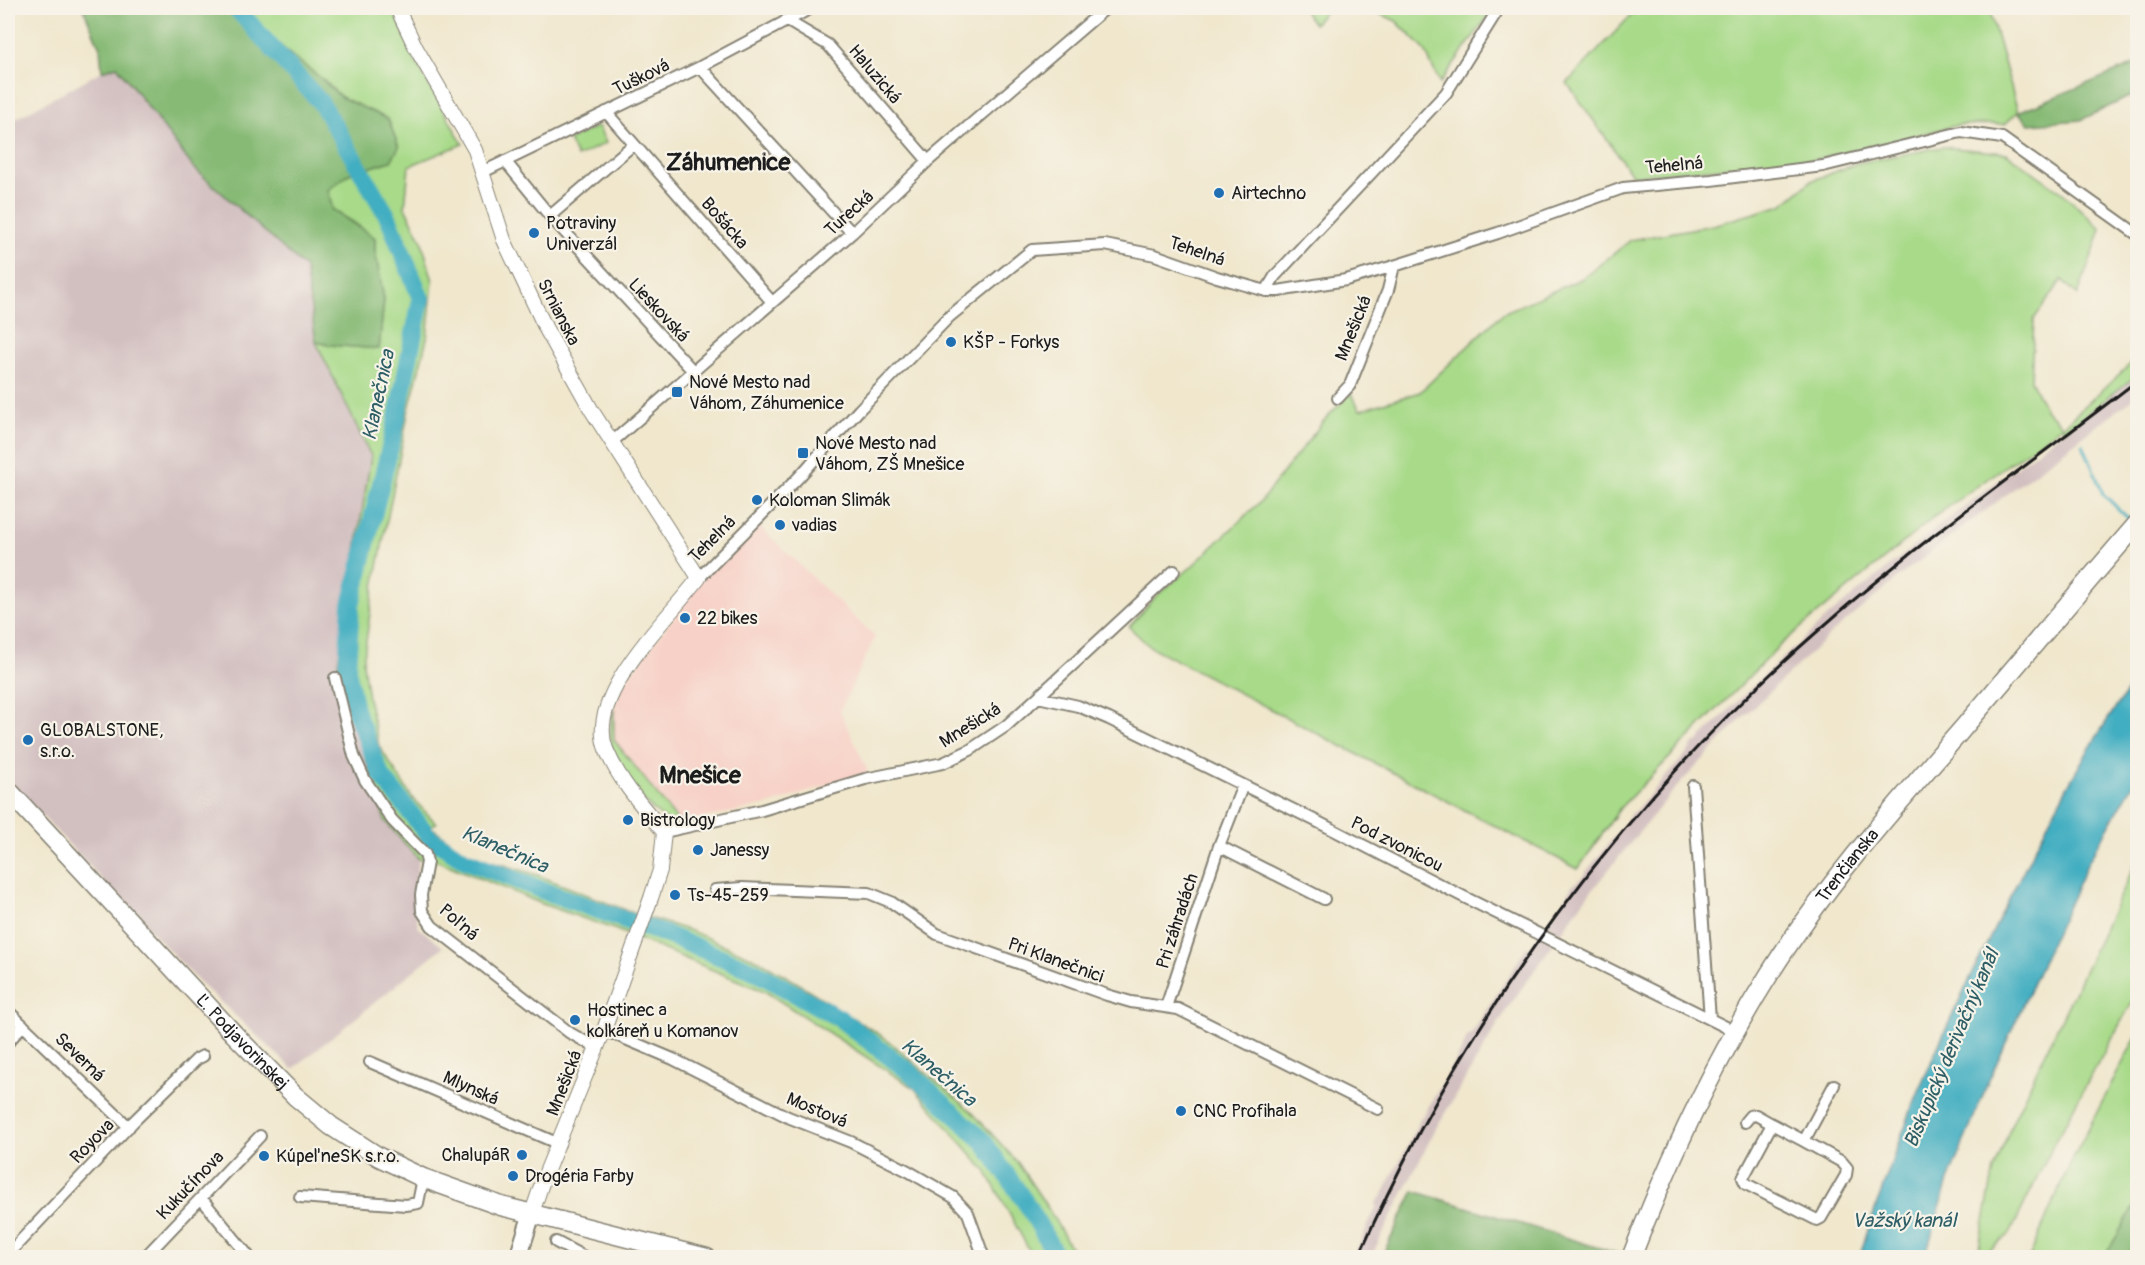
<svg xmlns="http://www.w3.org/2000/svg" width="2145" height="1265" font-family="Pangolin,sans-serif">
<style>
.built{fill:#f7d1c7}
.industrial{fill:#d2bfc0}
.green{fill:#a8da89;stroke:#627b52;stroke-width:1.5}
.forest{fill:#86ba75;stroke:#516b48;stroke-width:1.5}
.water{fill:#42aec1;stroke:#2f656e;stroke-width:1.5}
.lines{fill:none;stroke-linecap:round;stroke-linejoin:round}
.stream{stroke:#42aec1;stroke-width:3}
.river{stroke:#42aec1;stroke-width:18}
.minor-casing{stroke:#868274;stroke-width:14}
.tertiary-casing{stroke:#868274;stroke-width:16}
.secondary-casing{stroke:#868274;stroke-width:20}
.primary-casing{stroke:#868274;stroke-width:21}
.minor{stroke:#fff;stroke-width:10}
.tertiary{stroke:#fff;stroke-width:14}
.secondary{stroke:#fff;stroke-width:16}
.primary{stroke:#fff;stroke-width:18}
.rail{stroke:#1c1c1c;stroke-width:3}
.poi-dot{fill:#1f6fb2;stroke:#f7f3e8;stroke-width:2}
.labels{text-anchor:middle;stroke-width:4.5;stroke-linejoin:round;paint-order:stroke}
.street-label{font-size:18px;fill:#1c1c1c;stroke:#f7f3e8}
.poi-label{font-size:18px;fill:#1c1c1c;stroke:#f7f3e8;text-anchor:start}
.water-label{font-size:20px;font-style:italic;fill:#2d5e66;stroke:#f7f3e8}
.district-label{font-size:24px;font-weight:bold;fill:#1c1c1c;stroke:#f7f3e8}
</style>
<rect width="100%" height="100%" fill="#f7f3e8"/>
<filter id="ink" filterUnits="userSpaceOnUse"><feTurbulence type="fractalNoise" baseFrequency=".0167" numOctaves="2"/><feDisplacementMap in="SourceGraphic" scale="12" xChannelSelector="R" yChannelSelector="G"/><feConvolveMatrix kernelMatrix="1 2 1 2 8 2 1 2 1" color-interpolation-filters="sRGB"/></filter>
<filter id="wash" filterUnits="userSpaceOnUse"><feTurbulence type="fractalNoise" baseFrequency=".008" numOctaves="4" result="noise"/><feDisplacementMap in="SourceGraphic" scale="24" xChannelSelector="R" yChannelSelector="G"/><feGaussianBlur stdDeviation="1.35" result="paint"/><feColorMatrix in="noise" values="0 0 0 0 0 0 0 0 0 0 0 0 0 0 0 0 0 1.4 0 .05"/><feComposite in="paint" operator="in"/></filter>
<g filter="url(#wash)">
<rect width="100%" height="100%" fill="#f0e7cd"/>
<!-- built -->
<path class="built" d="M759 526 875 637 840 711 868 772 768 805 682 822 677 820 614 740V710L620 689 701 580Z"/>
<!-- industrial -->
<path class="industrial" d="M116 66 193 167 306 268 316 342 371 456 337 669 385 821 419 859 414 897 418 927 443 947 293 1069 199 982 8 780V123L102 71Z
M2137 375V395L1906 571 1833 632 1741 719 1673 791 1587 896 1507 1009 1436 1128 1371 1257 1353 1258 1377 1206 1376 1203 1382 1196 1418 1125 1419 1120 1425 1113 1463 1048 1467 1037 1472 1033 1527 947 1529 948 1532 945 1568 894 1572 885 1579 881 1626 822 1631 813 1635 811 1688 752 1693 744 1697 742 1754 685 1824 620 1935 529Z"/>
<!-- green -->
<path class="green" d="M244 8H393L413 57 463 144 409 166 405 207 421 239 433 281 427 338 408 413 373 592 363 663 368 698 379 746 413 799 436 823 430 826 468 854 537 875 633 913 691 931 758 960 796 982 885 1038 971 1111 1018 1163 1049 1210 1076 1257H1033L986 1171 914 1088 766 992 614 929 545 905 438 861 419 859 385 821 337 669 371 456 316 342 330 345 379 349 384 299 375 251V238L353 222 333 210 328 190 349 174 390 161 387 119 341 97 322 79 292 56 256 23Z
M1302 8H1328L1314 24Z
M1367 8H1494L1440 83 1424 49 1396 21Z
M1638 8H1989L2018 112 2005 124 1959 125 1818 159 1633 176 1567 83Z
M598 126 606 143 577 157 569 140Z
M1942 147 2006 153 2063 193 2101 229 2078 295 2062 280 2034 319 2031 380 2045 409 2063 426 2137 358V375L2064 431 2062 426 1934 517 1779 646 1620 808 1578 869 1149 646 1129 627 1156 596 1189 569 1261 501 1326 418 1351 393 1360 410 1420 392 1503 313 1583 278 1631 240 1713 225 1782 205 1811 181 1858 163Z
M614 710V740L677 820 682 822 678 825C652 818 616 771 611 745 609 735 611 723 612 712Z
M2137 860V993L2053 1145 2010 1234 1981 1257H1977L1994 1170 2013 1121Z
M2137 1035V1201L2105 1257 2029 1258 2070 1164Z"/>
<!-- forest -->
<path class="forest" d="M83 8H244L256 23 292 56 322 79 341 97 388 119 399 147 391 161 349 174 328 190 333 210 375 238V251L384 299 379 349 330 345 316 342 305 268 193 167 117 66 102 71 100 48Z
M2137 63V93L2081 120 2029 124 2018 112Z
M1414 1191 1619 1254 1618 1257 1396 1258 1383 1254Z
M2137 1202V1257H2105L2106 1254Z"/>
<!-- water -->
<path class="water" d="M2137 678V778L2088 862 1989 1080 1948 1181 1925 1257H1859C1882 1189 1905 1120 1935 1053 1960 997 1988 941 2016 885 2052 814 2089 741 2137 678Z"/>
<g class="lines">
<!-- stream -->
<path class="stream" d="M2083 444 2103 494 2132 522"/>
<!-- river -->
<path class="river" d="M236 8 321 103 388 217 421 299 395 427 351 605 347 669 355 710 381 775 429 837 465 860 547 892 667 935 752 970 839 1018 912 1074 984 1142 1030 1209 1057 1258"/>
</g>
</g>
<g filter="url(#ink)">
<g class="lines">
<defs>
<path id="minor" d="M786 20 828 45 928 161
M700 67 852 233
M606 112 772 302
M505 161 550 216 694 372
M483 172 700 67 811 8
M550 216 634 144
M1266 291 1275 276 1446 93 1499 8
M1338 398 1350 385 1388 290 1394 266
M612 442 852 233 928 161 1106 8
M699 578 799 477 859 410 950 316 1032 250 1105 245 1155 255 1217 277 1266 291H1278L1346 280 1394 266 1498 233 1623 188 1711 180 1823 166 1961 132 2002 138 2138 235
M335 678 354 756 365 780 392 820 425 854 427 862 421 895 422 911 432 926 570 1033 597 1048
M1038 697 1078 706 1109 719 1318 822 1460 895 1736 1032
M1693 786 1710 1019
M664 832 762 810 865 779 943 763 970 750 1006 726 1038 697 1174 571
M1219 846 1324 899
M715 890 742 888 869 893 891 902 937 934 957 941 1107 995 1131 1002 1178 1009 1378 1109
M1166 1007 1219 846 1243 785
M8 1011 129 1127
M604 1030 673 1059 788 1117 851 1142 908 1171 953 1197 968 1213 984 1258
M8 1042 23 1025
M370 1062 559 1144
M1745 1122 1750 1116 1756 1115 1772 1124
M1804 1141 1772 1124 1743 1178 1746 1184 1817 1220 1821 1218 1846 1175 1847 1168 1842 1162 1804 1141 1834 1085
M300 1197 406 1205 418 1203 423 1178
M201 1198 250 1258
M556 1242 586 1258
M8 1254 133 1122 197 1059 203 1056
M144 1258 260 1136"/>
<path id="tertiary" d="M397 8 416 48 475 150 504 240 546 329 592 411 699 578C669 618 585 695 606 749 619 781 642 806 664 832L660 870 651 898 604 1030 543 1180 532 1213"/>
<path id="secondary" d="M518 1258 532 1213"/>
<g id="primary">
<path id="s1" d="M8 790 234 1034 295 1096 331 1126 379 1157 423 1178 501 1206 707 1258"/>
<path id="s2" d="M1631 1258C1669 1159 1714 1062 1770 973 1824 887 1892 810 1958 734 2018 664 2077 593 2138 523"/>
</g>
</defs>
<!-- minor casing -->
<use href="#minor" class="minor-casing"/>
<!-- tertiary casing -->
<use href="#tertiary" class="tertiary-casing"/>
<!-- secondary casing -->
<use href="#secondary" class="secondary-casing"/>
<!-- primary casing -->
<use href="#primary" class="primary-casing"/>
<!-- minor -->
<use href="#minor" class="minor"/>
<!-- tertiary -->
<use href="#tertiary" class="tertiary"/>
<!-- secondary -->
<use href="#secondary" class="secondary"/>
<!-- primary -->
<use href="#primary" class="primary"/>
<!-- rail -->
<path class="rail" d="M1358 1258C1464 1016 1627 796 1827 623 1926 536 2034 461 2138 380"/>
</g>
</g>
<!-- markers -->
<g class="poi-dot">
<circle cx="1219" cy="193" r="6"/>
<circle cx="534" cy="233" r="6"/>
<circle cx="951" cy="342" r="6"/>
<rect x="671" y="386" width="12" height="12" rx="3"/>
<rect x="797" y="447" width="12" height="12" rx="3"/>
<circle cx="757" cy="500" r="6"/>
<circle cx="780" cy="525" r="6"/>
<circle cx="685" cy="618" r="6"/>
<circle cx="28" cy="740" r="6"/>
<circle cx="628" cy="820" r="6"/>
<circle cx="698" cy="850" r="6"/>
<circle cx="675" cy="895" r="6"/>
<circle cx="575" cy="1020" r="6"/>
<circle cx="1181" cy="1111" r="6"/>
<circle cx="522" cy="1155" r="6"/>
<circle cx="264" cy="1156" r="6"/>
<circle cx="513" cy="1176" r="6"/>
</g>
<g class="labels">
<!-- street labels -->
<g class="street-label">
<text transform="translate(875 74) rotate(50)" y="6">Haluzická</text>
<text transform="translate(641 77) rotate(-26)" y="6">Tušková</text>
<text transform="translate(1674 165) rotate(-5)" y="6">Tehelná</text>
<text transform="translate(849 213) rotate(-42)" y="6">Turecká</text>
<text transform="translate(725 223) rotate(49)" y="6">Bošácka</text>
<text transform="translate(1197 251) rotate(19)" y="6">Tehelná</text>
<text transform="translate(659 310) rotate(47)" y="6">Lieskovská</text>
<text transform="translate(559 312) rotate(63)" y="6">Srnianska</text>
<text transform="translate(1353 328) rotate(-68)" y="6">Mnešická</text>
<text transform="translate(712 539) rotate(-45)" y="6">Tehelná</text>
<text transform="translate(970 725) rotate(-32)" y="6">Mnešická</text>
<text transform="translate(1397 844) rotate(27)" y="6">Pod zvonicou</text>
<text dy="6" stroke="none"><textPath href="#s2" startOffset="450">Trenčianska</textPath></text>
<text transform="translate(1177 921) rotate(-72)" y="6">Pri záhradách</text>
<text transform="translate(459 922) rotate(41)" y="6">Poľná</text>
<text transform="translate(1056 960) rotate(20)" y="6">Pri Klanečnici</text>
<text dy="6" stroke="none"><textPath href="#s1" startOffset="344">Ľ. Podjavorinskej</textPath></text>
<text transform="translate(80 1057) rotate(44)" y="6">Severná</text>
<text transform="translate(564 1083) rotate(-69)" y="6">Mnešická</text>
<text transform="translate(471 1088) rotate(24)" y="6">Mlynská</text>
<text transform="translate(817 1110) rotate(23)" y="6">Mostová</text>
<text transform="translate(92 1141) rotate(-46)" y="6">Royova</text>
<text transform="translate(190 1185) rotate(-46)" y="6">Kukučínova</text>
</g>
<!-- poi labels -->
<g class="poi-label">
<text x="1231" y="199">Airtechno</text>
<text x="546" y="229">Potraviny<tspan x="546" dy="21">Univerzál</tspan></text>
<text x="963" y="348">KŠP - Forkys</text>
<text x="689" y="388">Nové Mesto nad<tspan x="689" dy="21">Váhom, Záhumenice</tspan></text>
<text x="815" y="449">Nové Mesto nad<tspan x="815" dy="21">Váhom, ZŠ Mnešice</tspan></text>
<text x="769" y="506">Koloman Slimák</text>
<text x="792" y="531">vadias</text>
<text x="697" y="624">22 bikes</text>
<text x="40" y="736">GLOBALSTONE,<tspan x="40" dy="21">s.r.o.</tspan></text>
<text x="640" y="826">Bistrology</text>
<text x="710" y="856">Janessy</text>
<text x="687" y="901">Ts-45-259</text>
<text x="587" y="1016">Hostinec a<tspan x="587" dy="21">kolkáreň u Komanov</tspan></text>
<text x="1193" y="1117">CNC Profihala</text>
<text x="510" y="1161" text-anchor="end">ChalupáR</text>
<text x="276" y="1162">KúpeľneSK s.r.o.</text>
<text x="525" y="1182">Drogéria Farby</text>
</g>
<!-- water labels -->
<g class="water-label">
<text transform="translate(378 395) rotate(-78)" y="7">Klanečnica</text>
<text transform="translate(505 849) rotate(23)" y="7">Klanečnica</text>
<text transform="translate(1951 1048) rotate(-67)" y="7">Biskupický derivačný kanál</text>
<text transform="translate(939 1072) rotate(41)" y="7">Klanečnica</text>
<text x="1904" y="1227">Važský kanál</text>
</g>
<!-- district labels -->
<g class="district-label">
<text x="728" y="170">Záhumenice</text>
<text x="700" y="783">Mnešice</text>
</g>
</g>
<!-- margin -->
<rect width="2145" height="1265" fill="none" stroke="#f7f3e8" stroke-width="30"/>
</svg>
